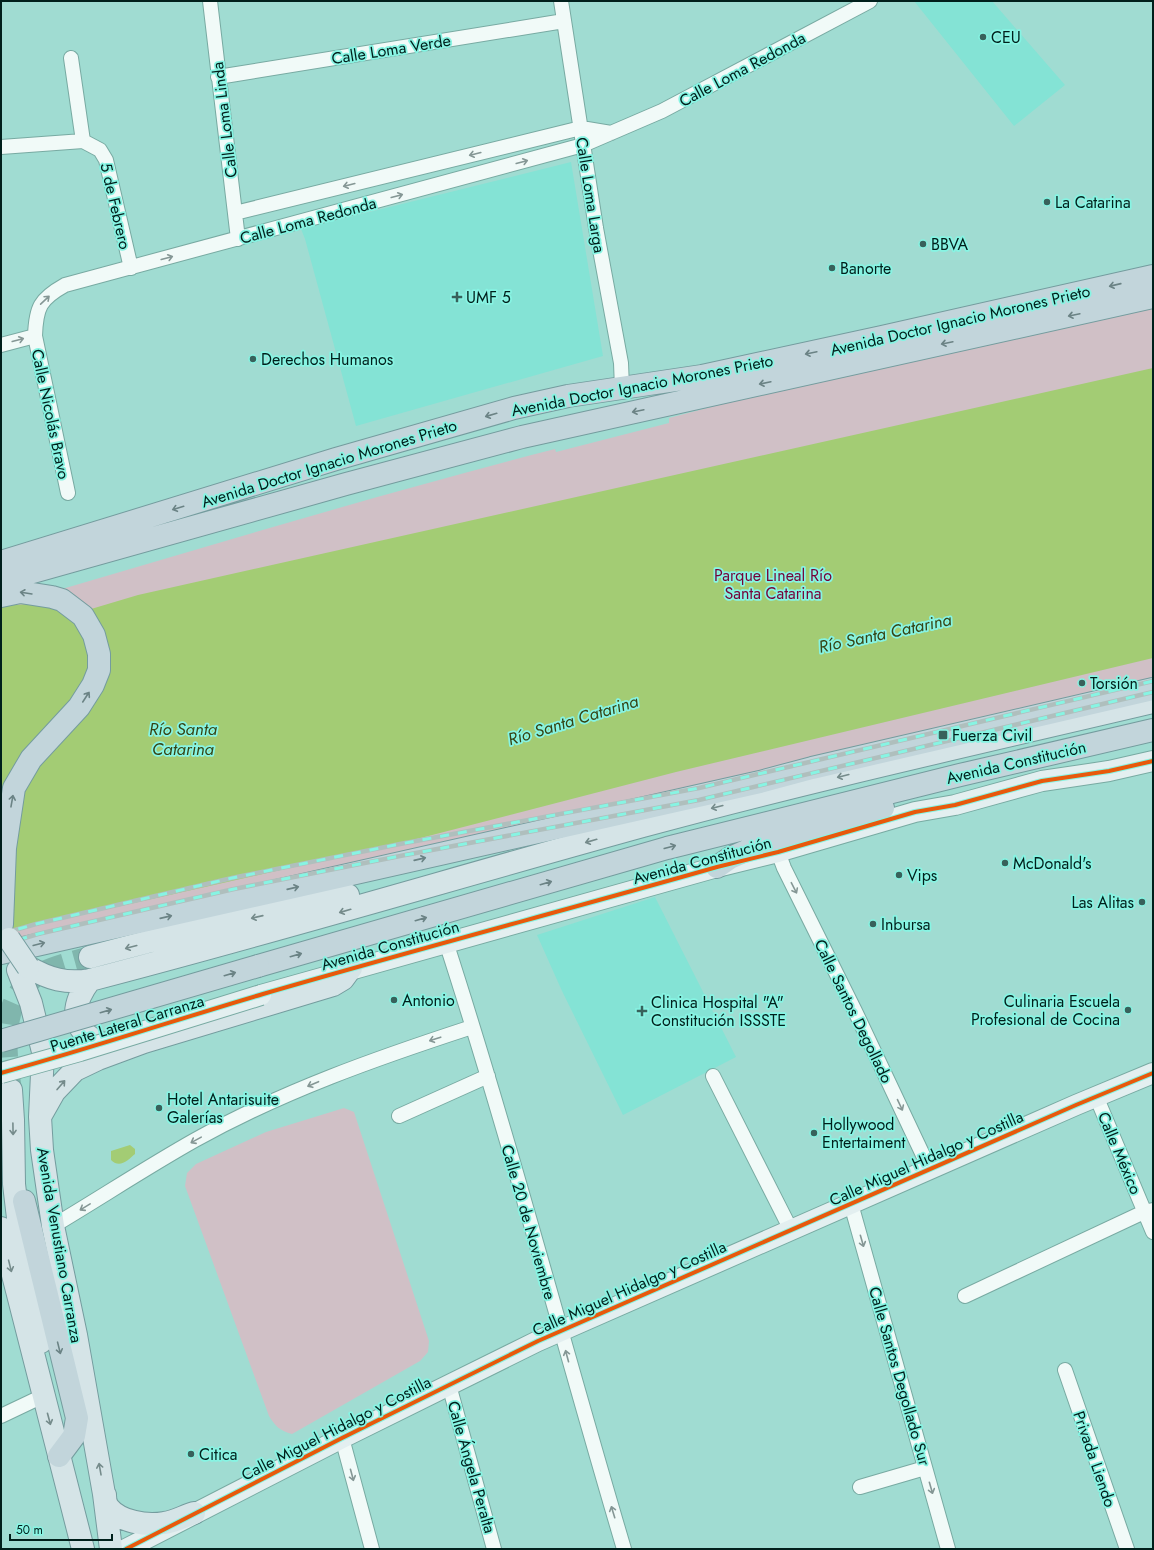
<svg xmlns="http://www.w3.org/2000/svg" width="1154" height="1550" font-family="Jost,sans-serif">
<style>
.built{fill:#84e3d5}
.green{fill:#d0c0c6}
.water{fill:#a3cc74}
.lines{fill:none;stroke-linecap:round;stroke-linejoin:round}
.primary-tunnel{stroke:#80b6ad;stroke-width:22;stroke-dasharray:22 11;stroke-linecap:butt}
.street-casing{stroke:#78aaa2;stroke-width:16}
.secondary-casing{stroke:#78aaa2;stroke-width:22}
.primary-casing{stroke:#749c9e;stroke-width:24}
.highway-casing{stroke:#749c9e;stroke-width:24}
.street{stroke:#f1faf8;stroke-width:14}
.secondary{stroke:#e3eff0;stroke-width:20}
.primary{stroke:#d5e4e7;stroke-width:22}
.highway{stroke:#c2d5db;stroke-width:22}
.rail-casing{stroke:#afbfbd;stroke-width:4.5}
.rail{stroke:#87f4e3;stroke-width:3;stroke-dasharray:9;stroke-linecap:butt}
.secondary-bridge-casing{stroke:#78aaa2;stroke-width:22;stroke-linecap:butt}
.primary-bridge-casing{stroke:#749c9e;stroke-width:24;stroke-linecap:butt}
.highway-bridge-casing{stroke:#749c9e;stroke-width:24;stroke-linecap:butt}
.secondary-bridge{stroke:#e3eff0;stroke-width:20}
.primary-bridge{stroke:#d5e4e7;stroke-width:22}
.highway-bridge{stroke:#c2d5db;stroke-width:22}
.cycleway-casing{stroke:#87f4e3;stroke-width:6}
.cycleway{stroke:#e8590c;stroke-width:4}
.oneway{stroke:#859795}
.oneway2{stroke:#6b8385}
.oneway3{stroke:#758b8b}
.poi-dot{fill:#38615b;stroke:#87f4e3;stroke-width:1.5}
.labels{text-anchor:middle;stroke-width:3.5;stroke-linejoin:round;paint-order:stroke}
.poi-label{font-size:16px;fill:#001f1b;stroke:#87f4e3;text-anchor:start}
.street-label{font-size:16px;fill:#001f1b;stroke:#87f4e3}
.park-label{font-size:16px;fill:#750237;stroke:#87f4e3}
.water-label{font-size:17px;font-style:italic;fill:#364313;stroke:#87f4e3}
</style>
<rect width="100%" height="100%" fill="#a0dcd2"/>
<!-- built -->
<path class="built" d="M914 1H992L1065 85 1014 126Z
M571 162 603 356 356 426 305 239 301 229Z
M655 897 736 1057 623 1115 562 991 537 935Z"/>
<!-- green -->
<path class="green" d="M1153 304V685L1 947V607C185 553 369 497 555 449L556 452 669 423V418L741 399Z
M344 1108 354 1112 429 1341 428 1352 420 1361 292 1434C280 1431 275 1426 269 1416L185 1186 187 1173 196 1164 266 1132Z"/>
<!-- water -->
<path class="water" d="M1153 368V658L676 772 405 842 1 933V606L56 602 71 615 138 595Z
M130 1145 135 1149V1154C128 1160 120 1169 111 1160V1151Z"/>
<g class="lines">
<!-- primary-tunnel -->
<path class="primary-tunnel" d="M11 1090C5 1053 0 1004 32 979 48 967 71 963 90 957"/>
<defs>
<path id="street" d="M210 1 238 239
M561 1 596 228 621 363 622 388
M71 58 83 141
M218 77 564 21
M1 147 83 141 100 150 106 160 131 268
M235 213 581 128 611 133
M1 345 35 336
M68 493 35 336C36 307 40 299 65 285L583 145 662 111 870 1
M778 852 784 868 855 1011 930 1170
M446 942C511 1143 564 1347 624 1549
M713 1076 791 1230
M1096 1096 1153 1232
M399 1116 488 1076
M851 1204 948 1549
M53 1226C100 1198 147 1167 195 1140 283 1091 377 1058 472 1027
M965 1296 1144 1212 1153 1210
M1065 1370 1127 1549
M449 1385 494 1549
M1 1416 43 1396
M342 1438 372 1549
M860 1487 925 1468"/>
<path id="secondary" d="M261 995 717 867 778 852 915 812 955 805 1042 781 1109 771 1153 761
M126 1549 342 1438 538 1341 1076 1105 1153 1073"/>
<path id="primary" d="M90 957 147 942 348 895
M28 967C49 979 66 984 90 980 275 932 458 877 643 826 812 780 983 742 1153 702
M18 970 31 1003 43 1052 40 1117 42 1150 53 1226 76 1335 104 1494 111 1549
M90 980C64 1014 76 1041 119 1047
M11 1090 13 1120 14 1184 18 1218 36 1302 41 1342
M41 1115 54 1092 75 1070 98 1059 144 1042 333 985 343 979 351 968
M1 1228 83 1549
M105 1495C105 1498 106 1504 108 1507 120 1522 146 1526 164 1523 174 1522 184 1516 194 1513"/>
<path id="highway" d="M1 562 336 459 514 408 568 396 702 376 882 337 1153 276
M1 581 346 484 522 437 1153 297
M1 596 20 592 52 597 62 600 83 616 94 635 99 654V670L93 685 79 707 31 759 14 788 5 848 2 924
M717 867 730 858 746 851 883 808
M1 953 760 782 812 768 1153 689
M258 966 667 848 960 775 1153 730
M24 1201 77 1418 74 1436 59 1456"/>
</defs>
<!-- street casing -->
<use href="#street" class="street-casing"/>
<!-- secondary casing -->
<use href="#secondary" class="secondary-casing"/>
<!-- primary casing -->
<use href="#primary" class="primary-casing"/>
<!-- highway casing -->
<use href="#highway" class="highway-casing"/>
<!-- street -->
<use href="#street" class="street"/>
<!-- secondary -->
<use href="#secondary" class="secondary"/>
<!-- primary -->
<use href="#primary" class="primary"/>
<!-- highway -->
<use href="#highway" class="highway"/>
<defs>
<path id="rail" d="M1 934 36 924 232 878 400 844 699 788 1153 681
M1 945 38 934 234 889 400 856 699 800 1153 692"/>
</defs>
<!-- rail casing -->
<use href="#rail" class="rail-casing"/>
<!-- rail -->
<use href="#rail" class="rail"/>
<defs>
<path id="secondary-bridge" d="M1 1073 80 1051 261 995"/>
<path id="primary-bridge" d="M9 939 28 967"/>
<path id="highway-bridge" d="M1 1041 258 966"/>
</defs>
<!-- secondary-bridge casing -->
<use href="#secondary-bridge" class="secondary-bridge-casing"/>
<!-- primary-bridge casing -->
<use href="#primary-bridge" class="primary-bridge-casing"/>
<!-- highway-bridge casing -->
<use href="#highway-bridge" class="highway-bridge-casing"/>
<!-- secondary-bridge -->
<use href="#secondary-bridge" class="secondary-bridge"/>
<!-- primary-bridge -->
<use href="#primary-bridge" class="primary-bridge"/>
<!-- highway-bridge -->
<use href="#highway-bridge" class="highway-bridge"/>
<defs>
<path id="cycleway" d="M1 1073C89 1049 175 1020 263 994 414 950 566 910 717 867L778 852 915 812 955 805 1042 781 1109 771 1153 761
M126 1549 342 1438 538 1341 1076 1105 1153 1073"/>
</defs>
<!-- cycleway casing -->
<use href="#cycleway" class="cycleway-casing"/>
<!-- cycleway -->
<use href="#cycleway" class="cycleway"/>
</g>
<!-- one-way arrows -->
<defs><path id="oneway-shaft" d="M-6 0H5M1.5-3L5.5 0L1.5 3" fill="none" stroke-width="1.6" stroke-linecap="round" stroke-linejoin="round"/></defs>
<g class="oneway">
<use href="#oneway-shaft" transform="translate(475 154) rotate(166)"/>
<use href="#oneway-shaft" transform="translate(522 162) rotate(-15)"/>
<use href="#oneway-shaft" transform="translate(349 185) rotate(166)"/>
<use href="#oneway-shaft" transform="translate(397 196) rotate(-15)"/>
<use href="#oneway-shaft" transform="translate(167 258) rotate(-15)"/>
<use href="#oneway-shaft" transform="translate(45 300) rotate(-43)"/>
<use href="#oneway-shaft" transform="translate(18 340) rotate(-15)"/>
<use href="#oneway-shaft" transform="translate(794 888) rotate(63)"/>
<use href="#oneway-shaft" transform="translate(435 1039) rotate(162)"/>
<use href="#oneway-shaft" transform="translate(313 1084) rotate(157)"/>
<use href="#oneway-shaft" transform="translate(900 1105) rotate(65)"/>
<use href="#oneway-shaft" transform="translate(196 1140) rotate(151)"/>
<use href="#oneway-shaft" transform="translate(85 1207) rotate(149)"/>
<use href="#oneway-shaft" transform="translate(862 1241) rotate(74)"/>
<use href="#oneway-shaft" transform="translate(567 1356) rotate(-105)"/>
<use href="#oneway-shaft" transform="translate(352 1475) rotate(75)"/>
<use href="#oneway-shaft" transform="translate(931 1488) rotate(74)"/>
<use href="#oneway-shaft" transform="translate(613 1512) rotate(-107)"/>
</g>
<g class="oneway2">
<use href="#oneway-shaft" transform="translate(1115 285) rotate(167)"/>
<use href="#oneway-shaft" transform="translate(1074 315) rotate(168)"/>
<use href="#oneway-shaft" transform="translate(947 343) rotate(168)"/>
<use href="#oneway-shaft" transform="translate(811 353) rotate(168)"/>
<use href="#oneway-shaft" transform="translate(765 383) rotate(168)"/>
<use href="#oneway-shaft" transform="translate(638 411) rotate(168)"/>
<use href="#oneway-shaft" transform="translate(491 415) rotate(164)"/>
<use href="#oneway-shaft" transform="translate(178 508) rotate(163)"/>
<use href="#oneway-shaft" transform="translate(26 593) rotate(-171)"/>
<use href="#oneway-shaft" transform="translate(86 697) rotate(-57)"/>
<use href="#oneway-shaft" transform="translate(12 801) rotate(-80)"/>
<use href="#oneway-shaft" transform="translate(670 847) rotate(-15)"/>
<use href="#oneway-shaft" transform="translate(420 859) rotate(-13)"/>
<use href="#oneway-shaft" transform="translate(546 883) rotate(-16)"/>
<use href="#oneway-shaft" transform="translate(293 888) rotate(-13)"/>
<use href="#oneway-shaft" transform="translate(166 917) rotate(-13)"/>
<use href="#oneway-shaft" transform="translate(421 919) rotate(-16)"/>
<use href="#oneway-shaft" transform="translate(39 944) rotate(-14)"/>
<use href="#oneway-shaft" transform="translate(296 955) rotate(-16)"/>
<use href="#oneway-shaft" transform="translate(230 974) rotate(-16)"/>
<use href="#oneway-shaft" transform="translate(106 1011) rotate(-16)"/>
<use href="#oneway-shaft" transform="translate(59 1348) rotate(76)"/>
</g>
<g class="oneway3">
<use href="#oneway-shaft" transform="translate(843 776) rotate(166)"/>
<use href="#oneway-shaft" transform="translate(717 807) rotate(166)"/>
<use href="#oneway-shaft" transform="translate(591 841) rotate(164)"/>
<use href="#oneway-shaft" transform="translate(345 911) rotate(164)"/>
<use href="#oneway-shaft" transform="translate(257 917) rotate(167)"/>
<use href="#oneway-shaft" transform="translate(131 947) rotate(165)"/>
<use href="#oneway-shaft" transform="translate(61 1085) rotate(-49)"/>
<use href="#oneway-shaft" transform="translate(13 1129) rotate(89)"/>
<use href="#oneway-shaft" transform="translate(10 1266) rotate(76)"/>
<use href="#oneway-shaft" transform="translate(49 1419) rotate(75)"/>
<use href="#oneway-shaft" transform="translate(100 1469) rotate(-100)"/>
</g>
<!-- markers -->
<g class="poi-dot">
<circle cx="983" cy="37" r="4"/>
<circle cx="1047" cy="202" r="4"/>
<circle cx="923" cy="244" r="4"/>
<circle cx="832" cy="268" r="4"/>
<path d="M455 291h4v4h4v4h-4v4h-4v-4h-4v-4h4z"/>
<circle cx="253" cy="359" r="4"/>
<circle cx="1082" cy="683" r="4"/>
<rect x="938" y="730" width="10" height="10" rx="2"/>
<circle cx="1005" cy="863" r="4"/>
<circle cx="899" cy="875" r="4"/>
<circle cx="1142" cy="902" r="4"/>
<circle cx="873" cy="924" r="4"/>
<circle cx="394" cy="1000" r="4"/>
<circle cx="1128" cy="1010" r="4"/>
<path d="M640 1005h4v4h4v4h-4v4h-4v-4h-4v-4h4z"/>
<circle cx="159" cy="1108" r="4"/>
<circle cx="814" cy="1133" r="4"/>
<circle cx="191" cy="1454" r="4"/>
</g>
<g class="labels">
<!-- poi labels -->
<g class="poi-label">
<text x="991" y="43">CEU</text>
<text x="1055" y="208">La Catarina</text>
<text x="931" y="250">BBVA</text>
<text x="840" y="274">Banorte</text>
<text x="466" y="303">UMF 5</text>
<text x="261" y="365">Derechos Humanos</text>
<text x="1090" y="689">Torsión</text>
<text x="952" y="741">Fuerza Civil</text>
<text x="1013" y="869">McDonald's</text>
<text x="907" y="881">Vips</text>
<text x="1134" y="908" text-anchor="end">Las Alitas</text>
<text x="881" y="930">Inbursa</text>
<text x="402" y="1006">Antonio</text>
<text x="1120" y="1007" text-anchor="end">Culinaria Escuela<tspan x="1120" dy="18">Profesional de Cocina</tspan></text>
<text x="651" y="1008">Clinica Hospital "A"<tspan x="651" dy="18">Constitución ISSSTE</tspan></text>
<text x="167" y="1105">Hotel Antarisuite<tspan x="167" dy="18">Galerías</tspan></text>
<text x="822" y="1130">Hollywood<tspan x="822" dy="18">Entertaiment</tspan></text>
<text x="199" y="1460">Citica</text>
</g>
<!-- street labels -->
<g class="street-label">
<text transform="translate(391 49) rotate(-9)" y="6">Calle Loma Verde</text>
<text transform="translate(742 69) rotate(-28)" y="6">Calle Loma Redonda</text>
<text transform="translate(224 120) rotate(-97)" y="6">Calle Loma Linda</text>
<text transform="translate(591 195) rotate(81)" y="6">Calle Loma Larga</text>
<text transform="translate(116 206) rotate(77)" y="6">5 de Febrero</text>
<text transform="translate(308 220) rotate(-15)" y="6">Calle Loma Redonda</text>
<text transform="translate(960 320) rotate(-13)" y="6">Avenida Doctor Ignacio Morones Prieto</text>
<text transform="translate(642 385) rotate(-11)" y="6">Avenida Doctor Ignacio Morones Prieto</text>
<text transform="translate(51 414) rotate(78)" y="6">Calle Nicolás Bravo</text>
<text transform="translate(329 463) rotate(-17)" y="6">Avenida Doctor Ignacio Morones Prieto</text>
<text transform="translate(1016 762) rotate(-13)" y="6">Avenida Constitución</text>
<text transform="translate(702 860) rotate(-15)" y="6">Avenida Constitución</text>
<text transform="translate(390 945) rotate(-16)" y="6">Avenida Constitución</text>
<text transform="translate(854 1011) rotate(64)" y="6">Calle Santos Degollado</text>
<text transform="translate(127 1023) rotate(-17)" y="6">Puente Lateral Carranza</text>
<text transform="translate(1120 1153) rotate(67)" y="6">Calle México</text>
<text transform="translate(926 1158) rotate(-24)" y="6">Calle Miguel Hidalgo y Costilla</text>
<text transform="translate(529 1222) rotate(74)" y="6">Calle 20 de Noviembre</text>
<text transform="translate(60 1245) rotate(80)" y="6">Avenida Venustiano Carranza</text>
<text transform="translate(629 1288) rotate(-24)" y="6">Calle Miguel Hidalgo y Costilla</text>
<text transform="translate(900 1376) rotate(74)" y="6">Calle Santos Degollado Sur</text>
<text transform="translate(336 1428) rotate(-27)" y="6">Calle Miguel Hidalgo y Costilla</text>
<text transform="translate(1095 1459) rotate(71)" y="6">Privada Liendo</text>
<text transform="translate(472 1467) rotate(74)" y="6">Calle Ángela Peralta</text>
</g>
<!-- park labels -->
<g class="park-label">
<text x="773" y="581">Parque Lineal Río<tspan x="773" dy="18">Santa Catarina</tspan></text>
</g>
<!-- water labels -->
<g class="water-label">
<text transform="translate(885 633) rotate(-12)" y="6">Río Santa Catarina</text>
<text transform="translate(573 720) rotate(-17)" y="6">Río Santa Catarina</text>
<text x="183" y="735">Río Santa<tspan x="183" dy="20">Catarina</tspan></text>
</g>
</g>
<!-- border -->
<rect width="1154" height="1550" fill="none" stroke="#001f1b" stroke-width="4"/>
<!-- scale -->
<path d="M10 1534v6h102v-6" fill="none" stroke="#001f1b" stroke-width="2"/>
<text x="16" y="1534" font-size="12" fill="#001f1b" stroke="#87f4e3" stroke-width="3" paint-order="stroke">50 m</text>
</svg>
